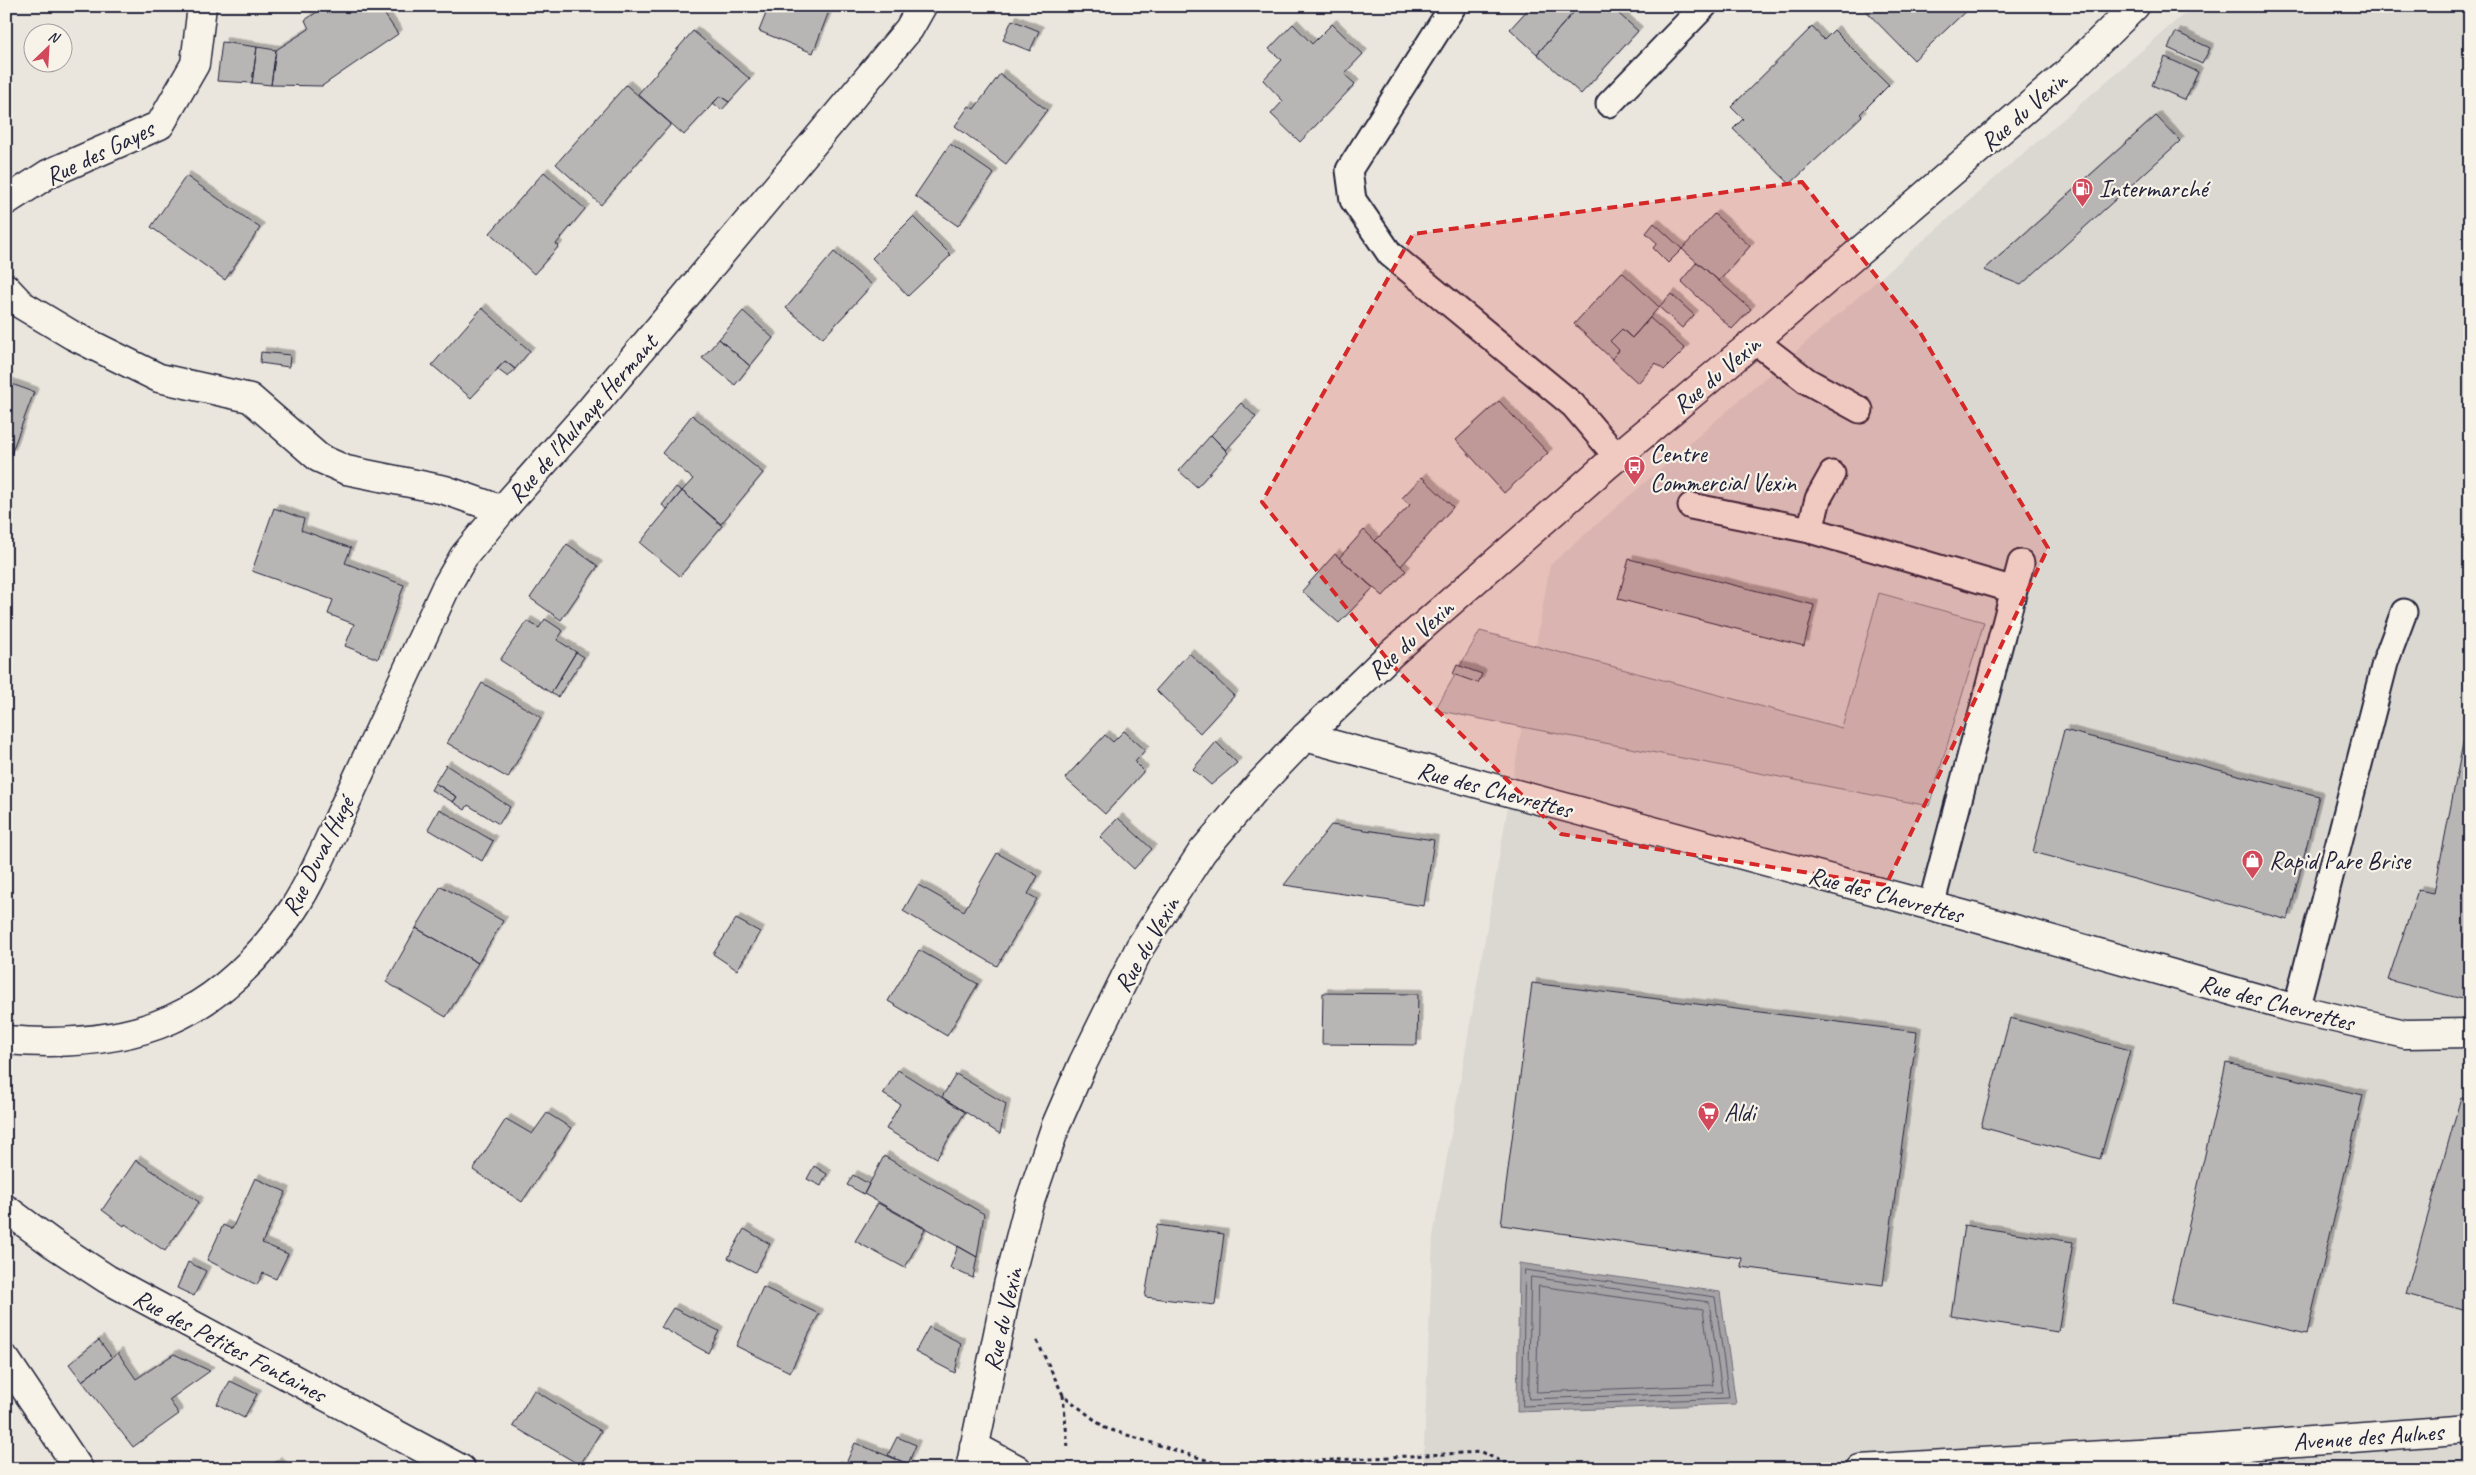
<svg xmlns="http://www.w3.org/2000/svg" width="2476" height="1475" font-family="Caveat,sans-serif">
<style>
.built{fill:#dbd8d2}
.green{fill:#cdc9c6;stroke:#787680}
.water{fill:#a6a3a6;stroke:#716f7b}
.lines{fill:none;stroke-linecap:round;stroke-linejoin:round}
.shore{stroke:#575666;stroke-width:1}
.building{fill:#b8b6b5;stroke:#22223b;filter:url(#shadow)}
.service-casing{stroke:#22223b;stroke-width:29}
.minor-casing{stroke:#22223b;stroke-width:31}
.secondary-casing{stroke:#22223b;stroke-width:31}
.primary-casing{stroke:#22223b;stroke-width:31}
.path{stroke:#22223b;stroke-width:3;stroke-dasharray:4 4;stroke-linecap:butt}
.service{stroke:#f7f3e8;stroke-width:25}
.minor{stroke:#f7f3e8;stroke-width:28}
.secondary{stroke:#f7f3e8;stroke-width:28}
.primary{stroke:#f7f3e8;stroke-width:28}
.marked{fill:#d62828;fill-opacity:0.2;stroke:#d62828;stroke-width:4;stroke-dasharray:10 6;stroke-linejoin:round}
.labels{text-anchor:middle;stroke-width:4.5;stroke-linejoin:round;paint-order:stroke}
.street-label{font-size:25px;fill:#22223b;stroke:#f7f3e8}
.poi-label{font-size:25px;fill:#22223b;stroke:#f7f3e8;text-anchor:start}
</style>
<defs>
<filter id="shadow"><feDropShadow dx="4.5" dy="-4.5" stdDeviation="0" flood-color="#0004"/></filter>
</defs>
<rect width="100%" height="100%" fill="#eae6de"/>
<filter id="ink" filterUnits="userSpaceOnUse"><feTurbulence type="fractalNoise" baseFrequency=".02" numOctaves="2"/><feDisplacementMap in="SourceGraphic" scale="10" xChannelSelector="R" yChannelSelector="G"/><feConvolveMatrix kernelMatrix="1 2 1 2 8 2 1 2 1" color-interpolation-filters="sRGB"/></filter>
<g filter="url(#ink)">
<!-- built -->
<path class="built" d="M2193 6H2433L2470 16V1469H1423L1433 1237 1550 565Z"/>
<!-- green -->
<path class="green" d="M1879 593 1984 622 1929 806 1435 710 1480 631 1842 728Z"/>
<!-- water -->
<path class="water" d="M1519 1263 1720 1292 1736 1404 1517 1412Z"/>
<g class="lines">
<!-- shore -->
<path class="shore" d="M1525 1270 1715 1297 1729 1398 1523 1406Z
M1531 1277 1709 1302 1722 1392 1529 1399Z
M1539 1286 1703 1309 1713 1385 1537 1392Z"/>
</g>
<!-- building -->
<path class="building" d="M326 6H330L334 11 342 6H379L398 34 322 86 271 85 276 50 309 29 305 20Z
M330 6H342L334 11Z
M769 6H831L813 53 759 31Z
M1531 6H1579L1537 54 1510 29Z
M1579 6H1610L1638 31 1581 94 1537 54Z
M1861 6H1971L1914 60Z
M1012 20 1039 31 1030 51 1003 40Z
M1293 24 1312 44 1332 24 1363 54 1344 74 1355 84 1300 142 1271 114 1283 101 1263 80 1282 60 1269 49Z
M1812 27 1824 40 1834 30 1889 85 1860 114 1862 116 1790 184 1733 129 1743 119 1731 107Z
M693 31 750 79 729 102 720 96 684 135 638 94Z
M2176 32 2210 48 2202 64 2168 48Z
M222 42 257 47 252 83 217 81Z
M257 47 276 50 271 85 252 83Z
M2165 57 2198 72 2185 100 2152 85Z
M1000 74 1047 110 1006 164 955 126 969 106 974 109Z
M626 85 671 124 601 205 556 164Z
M720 96 729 102 722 110 713 103Z
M2156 116 2180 141 2021 285 1984 270Z
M950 144 994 174 958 226 915 196Z
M544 172 585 209 556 244 559 246 534 274 490 233Z
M186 176 260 228 225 280 151 227Z
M1714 214 1750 246 1719 281 1682 249Z
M913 217 951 255 908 296 872 258Z
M1654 223 1682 249 1668 263 1653 248 1657 243 1646 233Z
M834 252 872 285 823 338 786 308Z
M1697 262 1751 309 1732 329 1681 281Z
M1622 272 1659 307 1632 338 1622 329 1610 341 1619 350 1612 359 1574 324Z
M1671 294 1694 315 1682 328 1659 307Z
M482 308 530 351 515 369 505 361 471 398 432 365Z
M743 311 773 338 750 366 719 339Z
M1650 318 1685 349 1664 370 1656 363 1638 383 1612 359 1619 350 1610 341 1622 329 1632 338Z
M719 339 750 366 735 385 702 358Z
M261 352 290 355 289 367 260 363Z
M505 361 515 369 508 377 497 369Z
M6 382 34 392 11 454 6 452Z
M1499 401 1548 453 1504 493 1456 440Z
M1241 403 1256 417 1226 450 1211 435Z
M692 415 763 473 721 524 682 491 693 479 662 453Z
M1211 435 1228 453 1197 487 1179 471Z
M1422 477 1453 507 1401 566 1375 541 1410 505 1402 498Z
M676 487 682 491 667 509 662 505Z
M682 491 722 526 680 576 640 543Z
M274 508 304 519 301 530 351 548 345 563 404 585 378 659 345 646 354 624 328 614 333 600 252 571Z
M1364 530 1406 571 1383 596 1339 558Z
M567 544 598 566 561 620 530 598Z
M1335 554 1373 588 1339 623 1302 591Z
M1629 559 1814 605 1804 646 1618 599Z
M545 619 563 631 557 640 576 652 551 693 500 660 527 621 539 628Z
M576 652 584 657 558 697 551 693Z
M1189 653 1234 696 1200 733 1156 690Z
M1457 665 1482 674 1478 683 1453 674Z
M482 683 541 717 508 778 447 743Z
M2470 707V1001L2388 980 2418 890 2434 893Z
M2064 730 2319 796 2288 920 2033 852Z
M1124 731 1145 750 1135 762 1144 771 1105 814 1065 778 1105 735 1113 742Z
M1216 742 1237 763 1211 785 1193 769Z
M446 765 510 807 499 824 468 805 465 810 453 802 457 797 435 783Z
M435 783 457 797 453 802 431 790Z
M439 809 493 841 482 861 428 829Z
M1118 818 1152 849 1134 869 1100 837Z
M1331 825 1434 840 1424 906 1284 885Z
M997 853 1038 876 1028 894 1037 899 997 966 903 911 918 885 964 911Z
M441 886 503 921 478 963 416 928Z
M736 919 760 932 737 970 713 954Z
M416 928 478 963 446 1017 386 982Z
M919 950 978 984 947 1036 888 1001Z
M1532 983 1917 1032 1883 1285 1741 1267 1742 1258 1501 1225Z
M1323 993 1418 994 1417 1045 1322 1044Z
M2010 1018 2130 1050 2100 1159 1981 1127Z
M2226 1063 2363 1095 2307 1334 2171 1303Z
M898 1070 965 1112 937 1158 886 1129 900 1104 883 1094Z
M956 1074 1006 1104 1000 1134 942 1097Z
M2461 1097 2470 1099V1312L2406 1294Z
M547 1113 571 1128 522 1202 473 1170 506 1119 532 1134Z
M884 1156 984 1214 977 1257 864 1194Z
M136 1160 199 1202 165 1251 125 1224 124 1226 102 1210Z
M814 1166 827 1174 821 1186 807 1179Z
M853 1175 869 1184 864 1194 847 1185Z
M255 1178 286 1192 262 1243 288 1254 276 1279 263 1273 257 1285 207 1260 223 1225 232 1229Z
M878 1203 925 1229 905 1268 855 1241Z
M1157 1225 1224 1234 1215 1305 1145 1297Z
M1964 1225 2073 1242 2058 1332 1951 1316Z
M744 1229 770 1244 755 1272 728 1258Z
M958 1246 977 1257 973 1278 950 1268Z
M188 1262 206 1271 194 1296 177 1288Z
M763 1287 819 1314 790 1372 736 1346Z
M673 1308 719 1331 708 1353 661 1327Z
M929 1327 961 1343 955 1373 915 1352Z
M99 1340 112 1358 82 1381 69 1364Z
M118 1353 136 1379 174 1354 210 1371 169 1400 179 1414 133 1447 82 1381Z
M230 1381 257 1394 244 1418 217 1404Z
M534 1390 601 1431 580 1465 513 1426Z
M897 1437 916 1445 908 1464 888 1455Z
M855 1443 908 1464 906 1469H835L836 1465 844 1468Z
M277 1461 284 1469H268Z"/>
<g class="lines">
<defs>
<path id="service" d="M1453 6 1349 170 1353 200 1390 254 1573 405 1617 457
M1609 104 1704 6
M1755 341 1807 381 1860 410
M1691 506 1810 530 1818 499 1832 474
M1810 530 2014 590
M1931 906 2021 563
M2296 1009 2385 663 2404 612"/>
<path id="minor" d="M6 201 48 174 160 125 195 64 202 6
M6 288 22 305 72 335 159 378 250 398 319 458 346 470 445 490 502 510 587 414 909 29 922 6
M1305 737 1965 915 2296 1009 2405 1034 2470 1033
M6 1040C136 1051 220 1018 294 908 316 874 331 833 349 796 381 726 414 657 446 587L464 556 502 510
M6 1209 52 1243 107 1279 461 1469
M6 1360 79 1469"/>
<path id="secondary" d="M974 1446 1017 1469
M970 1469 1008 1285 1028 1207 1056 1125 1083 1063 1140 947 1202 852 1258 786 1305 737 1391 654 1606 466 1755 341 2065 75 2135 6"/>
<path id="primary" d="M1860 1469 2206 1449 2470 1429"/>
</defs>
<!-- service casing -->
<use href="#service" class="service-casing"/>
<!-- minor casing -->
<use href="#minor" class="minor-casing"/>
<!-- secondary casing -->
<use href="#secondary" class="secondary-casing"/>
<!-- primary casing -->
<use href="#primary" class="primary-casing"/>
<!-- path -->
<path class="path" d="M1037 1341 1063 1395 1105 1428 1225 1466 1481 1452 1518 1469
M1063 1395 1068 1448"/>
<!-- service -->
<use href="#service" class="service"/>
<!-- minor -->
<use href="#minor" class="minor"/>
<!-- secondary -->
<use href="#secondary" class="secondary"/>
<!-- primary -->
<use href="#primary" class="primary"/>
</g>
</g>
<!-- marked area -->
<path class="marked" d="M1802 182 1918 329 2048 548 1886 885 1561 834 1392 665 1262 502 1413 234Z"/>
<!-- icons -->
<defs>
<symbol id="fuel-pin" viewBox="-11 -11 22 30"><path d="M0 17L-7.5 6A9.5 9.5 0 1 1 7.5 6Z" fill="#d1495b" stroke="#f7f3e8"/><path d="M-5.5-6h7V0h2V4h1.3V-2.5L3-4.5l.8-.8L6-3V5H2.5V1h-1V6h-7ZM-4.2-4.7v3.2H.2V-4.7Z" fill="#fff"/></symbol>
<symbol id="bus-pin" viewBox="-11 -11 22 30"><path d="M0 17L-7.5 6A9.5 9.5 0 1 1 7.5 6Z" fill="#d1495b" stroke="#f7f3e8"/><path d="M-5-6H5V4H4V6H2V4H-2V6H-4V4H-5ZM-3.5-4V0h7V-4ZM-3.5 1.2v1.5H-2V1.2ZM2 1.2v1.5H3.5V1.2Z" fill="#fff"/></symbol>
<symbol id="shop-pin" viewBox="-11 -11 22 30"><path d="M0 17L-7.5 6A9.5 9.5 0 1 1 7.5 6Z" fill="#d1495b" stroke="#f7f3e8"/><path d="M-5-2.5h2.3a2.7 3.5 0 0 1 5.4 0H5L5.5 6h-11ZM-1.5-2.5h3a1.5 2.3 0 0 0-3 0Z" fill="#fff"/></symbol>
<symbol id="supermarket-pin" viewBox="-11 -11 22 30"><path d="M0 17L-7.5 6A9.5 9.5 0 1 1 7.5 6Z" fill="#d1495b" stroke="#f7f3e8"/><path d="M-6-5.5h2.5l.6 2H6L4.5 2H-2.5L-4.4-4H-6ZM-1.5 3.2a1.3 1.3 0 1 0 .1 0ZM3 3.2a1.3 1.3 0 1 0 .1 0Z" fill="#fff"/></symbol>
</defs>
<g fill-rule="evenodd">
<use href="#fuel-pin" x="2070" y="176" width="25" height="34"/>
<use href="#bus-pin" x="1622" y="454" width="25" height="34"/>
<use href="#shop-pin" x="2240" y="848" width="25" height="34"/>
<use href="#supermarket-pin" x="1696" y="1100" width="25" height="34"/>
</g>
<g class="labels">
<!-- street labels -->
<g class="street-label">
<text transform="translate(2023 111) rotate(-41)" y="9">Rue du Vexin</text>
<text transform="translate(99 152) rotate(-26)" y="9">Rue des Gayes</text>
<text transform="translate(1716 374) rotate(-40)" y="9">Rue du Vexin</text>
<text transform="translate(582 418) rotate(-49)" y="9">Rue de l'Aulnaye Hermant</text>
<text transform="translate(1410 639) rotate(-42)" y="9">Rue du Vexin</text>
<text transform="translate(1495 789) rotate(15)" y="9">Rue des Chevrettes</text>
<text transform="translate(317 856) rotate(-63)" y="9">Rue Duval Hugé</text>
<text transform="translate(1886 894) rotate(15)" y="9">Rue des Chevrettes</text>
<text transform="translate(1146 944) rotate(-60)" y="9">Rue du Vexin</text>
<text transform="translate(2277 1002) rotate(15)" y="9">Rue des Chevrettes</text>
<text transform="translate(1002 1319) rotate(-77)" y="9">Rue du Vexin</text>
<text transform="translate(230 1345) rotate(28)" y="9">Rue des Petites Fontaines</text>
<text transform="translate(2368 1436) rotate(-4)" y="9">Avenue des Aulnes</text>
</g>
<!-- poi labels -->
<g class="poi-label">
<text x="2099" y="197">Intermarché</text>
<text x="1650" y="462">Centre<tspan x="1650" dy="29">Commercial Vexin</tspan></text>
<text x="2269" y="869">Rapid Pare Brise</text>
<text x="1724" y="1121">Aldi</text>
</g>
</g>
<!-- margin -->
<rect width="2476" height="1475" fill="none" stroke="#f7f3e8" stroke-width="25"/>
<rect x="12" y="12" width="2451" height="1450" fill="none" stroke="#22223b" stroke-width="2" filter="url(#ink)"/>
<!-- north arrow -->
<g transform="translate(48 48) rotate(25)"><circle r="24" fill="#f7f3e8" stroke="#a29fa3"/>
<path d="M0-4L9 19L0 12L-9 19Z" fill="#d1495b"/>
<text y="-8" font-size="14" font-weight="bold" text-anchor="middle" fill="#22223b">N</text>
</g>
</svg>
